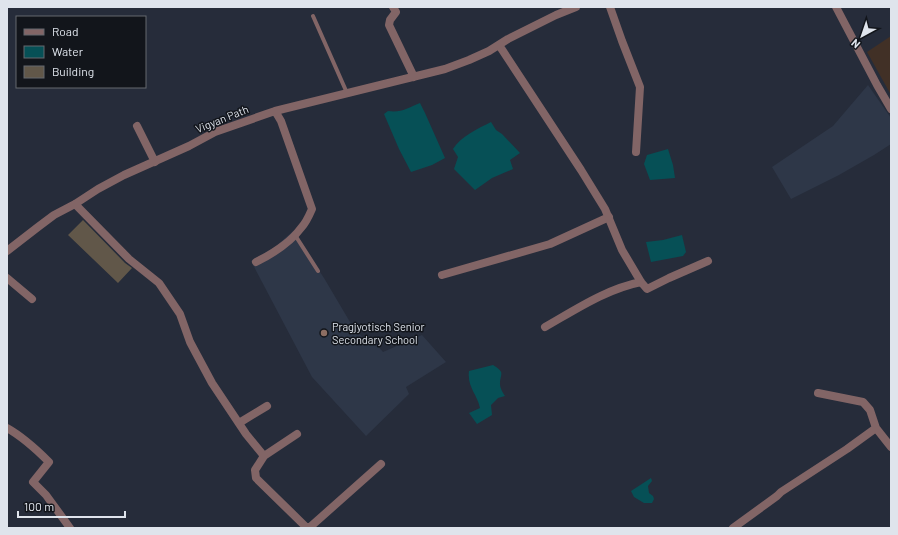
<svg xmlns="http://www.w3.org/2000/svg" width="898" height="535" font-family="Barlow,sans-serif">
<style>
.built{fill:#2e3748}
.industrial{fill:#413026}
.water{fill:#065056}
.building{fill:#615749}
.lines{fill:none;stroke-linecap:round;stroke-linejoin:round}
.lane{stroke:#826566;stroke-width:4}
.street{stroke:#826566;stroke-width:8}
.education-dot{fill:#8d6e63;stroke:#12151b;stroke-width:1.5}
.labels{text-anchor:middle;stroke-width:3;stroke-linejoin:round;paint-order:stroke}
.street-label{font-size:11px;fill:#dfe4ec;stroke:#12151b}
.poi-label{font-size:11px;fill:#dfe4ec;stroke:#12151b;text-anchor:start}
</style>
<rect width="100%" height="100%" fill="#262c3a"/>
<!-- built -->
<path class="built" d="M868 85 891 118V144L874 155 839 175 791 199 772 167 833 126Z
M293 231 324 278 350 322 362 337 368 335 383 352 422 335 446 362 406 387 409 394 366 436 312 377 251 261 275 247Z"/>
<!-- industrial -->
<path class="industrial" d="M891 36V95L867 52Z"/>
<!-- water -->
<path class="water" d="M420 103 425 113 445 158 432 165 411 172 399 149 384 114 388 111C401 113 408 108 420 103Z
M491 122 496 130 502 134 520 153 510 160 513 169 492 178 475 190 454 169 458 157 453 149C460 137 479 128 491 122Z
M668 149 673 165 675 178 650 180 644 164 647 155Z
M682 235 686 252 683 256 651 262 646 242 663 240Z
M493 365C506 373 500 373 500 384 500 388 503 393 505 396L498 398 491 405 492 415 477 424 469 413 480 408C477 394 467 387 469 371Z
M651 478 652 481 648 486 649 493 653 496 654 499 652 503H644L634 497 631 491Z"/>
<!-- building -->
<path class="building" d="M83 220 125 263 132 268 118 283 68 235Z"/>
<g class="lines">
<!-- lane -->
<path class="lane" d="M313 16 347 93
M295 235 318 271"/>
<!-- street -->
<path class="street" d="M393 7 396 12 390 20 389 25 414 77
M610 7 622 41 640 87 636 152
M836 7 877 85 891 109
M499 45 581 170 605 209 622 250 641 282 647 289 669 278 708 261
M137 126 155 162
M75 204 129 259 159 283 180 314 190 342 212 383 246 434 264 456
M7 251 38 227 54 215 75 204 98 189 124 175 189 146 215 132 275 111 445 69 469 60 489 51 508 39 556 15 576 7
M256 262C272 254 290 243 301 228 306 223 309 216 312 209L281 121 275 111
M442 275 550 244 609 217
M7 278 32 299
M545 327C575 310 606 289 641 282
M818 393 863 402 870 410 876 428 891 447
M239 423 267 406
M7 428C23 437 36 449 49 462L33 482 46 495 70 528
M297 434 264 456 255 470 256 478 307 528
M309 528 381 464
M733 528 777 496 781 492 847 449 876 428"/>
</g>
<!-- markers -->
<circle class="education-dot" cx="324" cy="333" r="4"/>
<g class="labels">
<!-- street labels -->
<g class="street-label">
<text transform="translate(222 119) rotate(-22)" y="4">Vigyan Path</text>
</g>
<!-- poi labels -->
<g class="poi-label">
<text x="332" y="331">Pragjyotisch Senior<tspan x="332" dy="13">Secondary School</tspan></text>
</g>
</g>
<!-- border -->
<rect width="898" height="535" fill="none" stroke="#dfe4ec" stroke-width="16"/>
<!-- legend -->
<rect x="16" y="16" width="130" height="72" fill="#12151b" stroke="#64686f"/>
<rect x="24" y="29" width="20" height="6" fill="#826566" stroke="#64686f"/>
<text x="52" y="36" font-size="12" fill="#dfe4ec">Road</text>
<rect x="24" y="46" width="20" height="12" fill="#065056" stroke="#64686f"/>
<text x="52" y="56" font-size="12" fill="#dfe4ec">Water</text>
<rect x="24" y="66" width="20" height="12" fill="#615749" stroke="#64686f"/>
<text x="52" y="76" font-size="12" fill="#dfe4ec">Building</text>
<!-- north arrow -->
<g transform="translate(862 36) rotate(220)" stroke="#12151b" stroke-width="3" paint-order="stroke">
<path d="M0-3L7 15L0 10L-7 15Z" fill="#dfe4ec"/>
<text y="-6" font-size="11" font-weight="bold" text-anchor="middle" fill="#dfe4ec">N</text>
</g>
<!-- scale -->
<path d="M18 511v6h107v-6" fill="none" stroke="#dfe4ec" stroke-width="2"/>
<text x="24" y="511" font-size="12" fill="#dfe4ec" stroke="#12151b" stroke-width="3" paint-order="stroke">100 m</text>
</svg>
